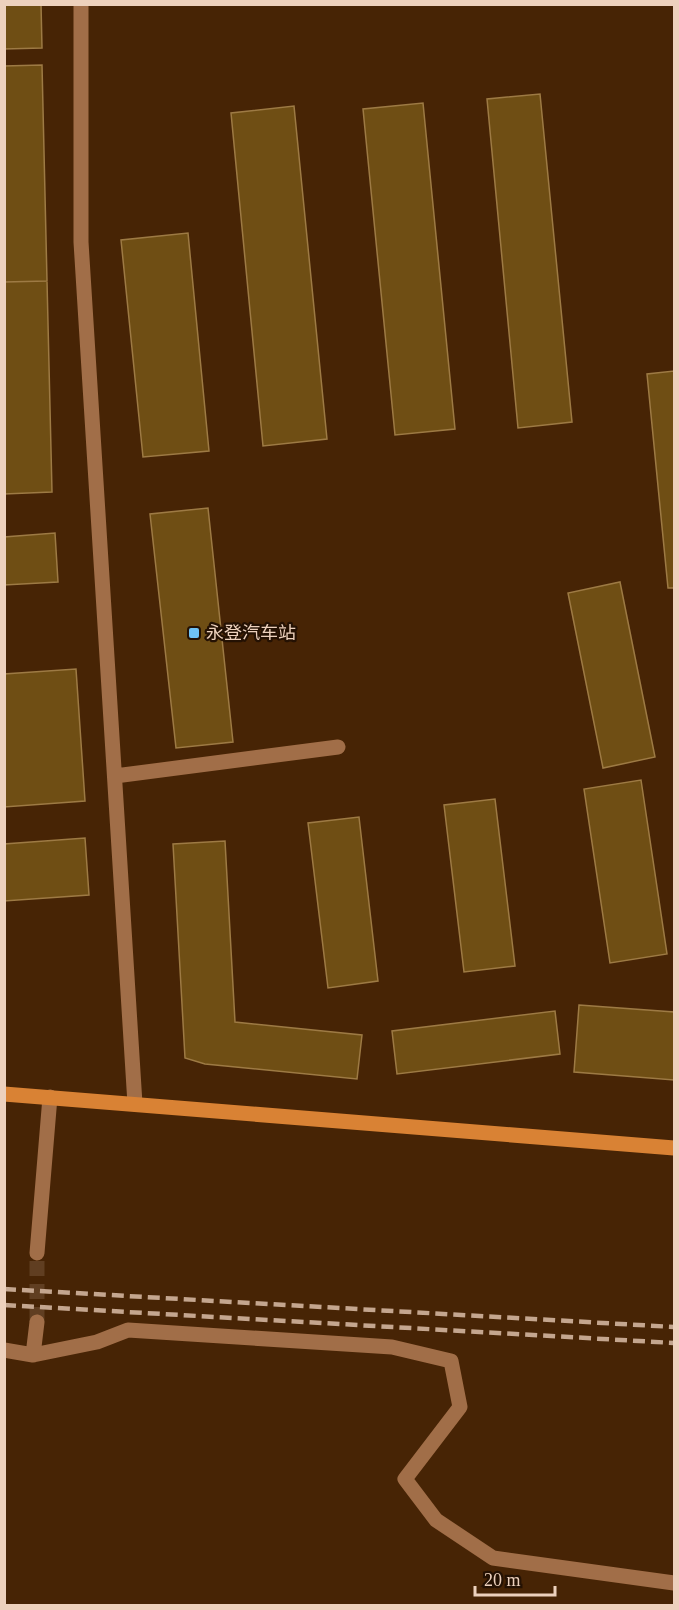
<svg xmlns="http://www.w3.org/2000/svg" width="679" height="1610" font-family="'Times New Roman','Noto Sans SC',serif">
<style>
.building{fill:#6f4e14;stroke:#9d7a44;stroke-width:1.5}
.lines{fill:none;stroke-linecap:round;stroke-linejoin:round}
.minor-tunnel{stroke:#603e21;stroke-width:15;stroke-dasharray:15 8;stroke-linecap:butt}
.minor{stroke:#a16e48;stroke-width:15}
.major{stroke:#d98234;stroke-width:15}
.rail{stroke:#c4a68f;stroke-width:4.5;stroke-dasharray:12 6;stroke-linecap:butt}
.poi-dot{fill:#6fc2f4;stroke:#241103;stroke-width:2}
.labels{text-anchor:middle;stroke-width:4.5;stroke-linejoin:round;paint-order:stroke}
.poi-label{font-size:18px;fill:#edd1bd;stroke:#241103;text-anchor:start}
</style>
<rect width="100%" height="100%" fill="#472405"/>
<!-- building -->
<path class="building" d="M4 4H41L42 48 4 49Z
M42 65 47 281 4 282V66Z
M540 94 572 422 518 428 487 99Z
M423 103 455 429 395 435 363 109Z
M294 106 327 439 263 446 231 113Z
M188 233 209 451 143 457 121 240Z
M47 281 52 492 4 494V282Z
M674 371V588H668L647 374Z
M208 508 233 742 176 748 150 514Z
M55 533 58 582 4 585V537Z
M620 582 655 757 603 768 568 593Z
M76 669 85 801 4 807V674Z
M641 780 667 954 610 963 584 789Z
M495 799 515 966 464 972 444 805Z
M359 817 378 981 328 988 308 823Z
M85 838 89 895 4 901V844Z
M225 841 235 1022 362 1035 357 1079 205 1064 185 1058 173 844Z
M579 1005 674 1012V1080L574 1072Z
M555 1011 560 1054 397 1074 392 1031Z"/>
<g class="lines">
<!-- minor-tunnel -->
<path class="minor-tunnel" d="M37 1322V1253"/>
<!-- minor -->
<path class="minor" d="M81 4V242L135 1104
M115 776 338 747
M37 1253 50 1097
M4 1350 33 1355 97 1342 128 1330 392 1347 451 1361 460 1407 405 1479 436 1520 493 1558 674 1583
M33 1355 37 1322"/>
<!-- major -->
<path class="major" d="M4 1094 674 1148"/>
<!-- rail -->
<path class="rail" d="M4 1289 674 1327
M4 1305 674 1343"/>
</g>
<!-- markers -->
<rect class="poi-dot" x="188" y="627" width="12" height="12" rx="3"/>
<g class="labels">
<!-- poi labels -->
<g class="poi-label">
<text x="206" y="639">永登汽车站</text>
</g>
</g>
<!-- border -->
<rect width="679" height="1610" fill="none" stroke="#edd1bd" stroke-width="12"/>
<!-- scale -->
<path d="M475 1586v9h80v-9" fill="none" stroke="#edd1bd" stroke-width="3"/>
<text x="484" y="1586" font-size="18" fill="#edd1bd" stroke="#241103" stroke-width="4.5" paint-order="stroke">20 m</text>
</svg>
